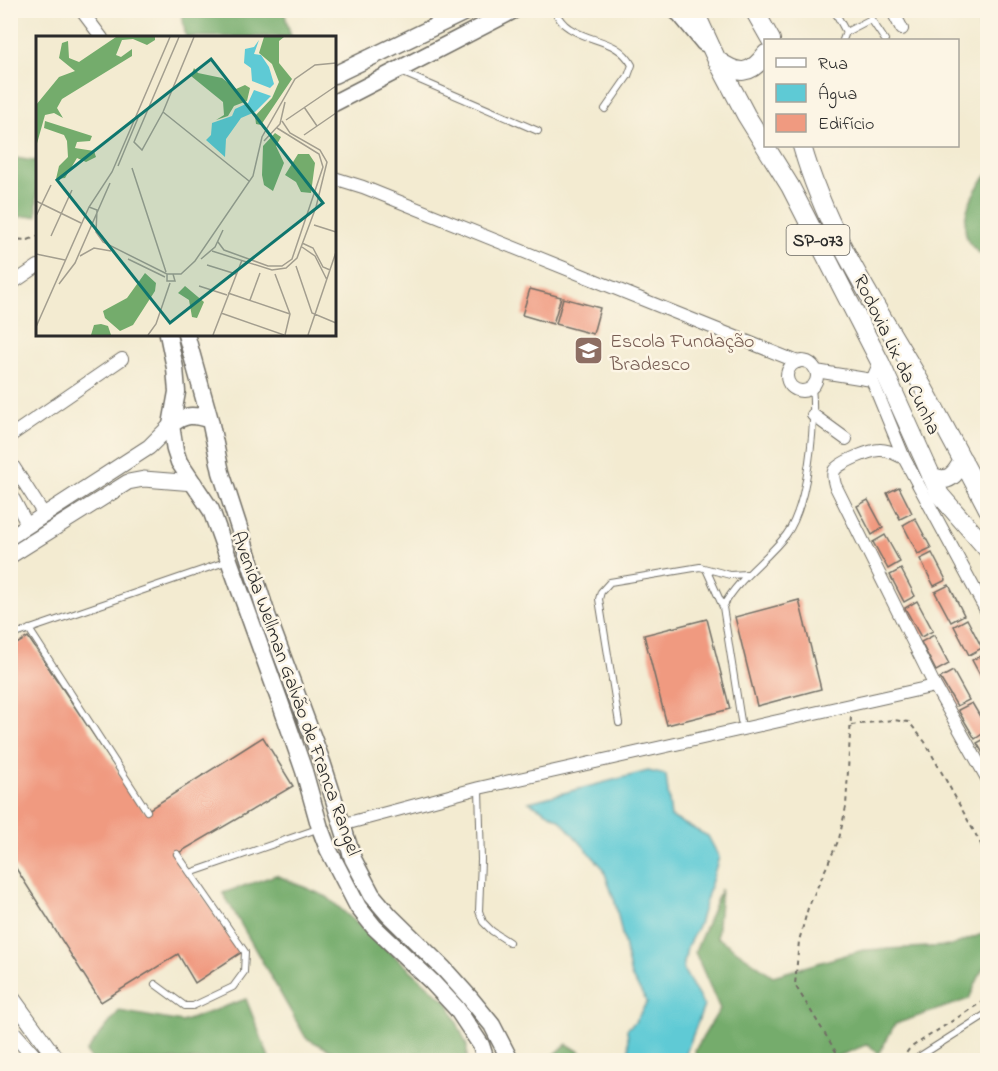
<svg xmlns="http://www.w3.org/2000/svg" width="998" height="1071" font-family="'Indie Flower',sans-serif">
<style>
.forest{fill:#74ac6c;stroke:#506c4c;stroke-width:1.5}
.water{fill:#5ecad5;stroke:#447a80;stroke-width:1.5}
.building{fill:#f09a80}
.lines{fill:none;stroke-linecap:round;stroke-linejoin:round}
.service-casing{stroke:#716e65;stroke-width:8}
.minor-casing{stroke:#716e65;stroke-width:14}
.tertiary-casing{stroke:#716e65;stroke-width:17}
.secondary-casing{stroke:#716e65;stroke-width:19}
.primary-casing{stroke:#716e65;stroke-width:20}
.path{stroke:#716e65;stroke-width:2;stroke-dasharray:4.5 4.5;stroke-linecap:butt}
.service{stroke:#fff;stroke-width:6}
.minor{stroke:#fff;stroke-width:12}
.tertiary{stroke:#fff;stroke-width:15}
.secondary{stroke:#fff;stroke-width:16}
.primary{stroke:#fff;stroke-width:18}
.labels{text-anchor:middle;stroke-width:5;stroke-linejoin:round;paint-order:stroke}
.shield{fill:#fcf5e5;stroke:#6a6863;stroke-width:1.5}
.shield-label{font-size:18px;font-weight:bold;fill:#2b2b2b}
.education-label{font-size:20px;fill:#785e54;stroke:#fcf5e5;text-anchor:start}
.street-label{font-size:20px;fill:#2b2b2b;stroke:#fcf5e5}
.inset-road{fill:none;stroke:#a39e8f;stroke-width:1.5}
.view{fill:#0f766e;fill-opacity:0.15;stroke:#0f766e;stroke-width:3}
.inset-edge{fill:none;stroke:#2b2b2b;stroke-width:3}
</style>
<rect width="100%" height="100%" fill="#fcf5e5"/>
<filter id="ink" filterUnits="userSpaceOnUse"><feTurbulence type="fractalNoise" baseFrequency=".0167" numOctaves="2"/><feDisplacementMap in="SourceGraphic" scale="12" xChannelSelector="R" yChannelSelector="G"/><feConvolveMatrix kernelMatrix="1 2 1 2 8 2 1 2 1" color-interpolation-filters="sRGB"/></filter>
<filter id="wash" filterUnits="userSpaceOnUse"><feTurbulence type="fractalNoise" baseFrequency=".008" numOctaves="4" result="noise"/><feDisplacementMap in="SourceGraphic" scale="24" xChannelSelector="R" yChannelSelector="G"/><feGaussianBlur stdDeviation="1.35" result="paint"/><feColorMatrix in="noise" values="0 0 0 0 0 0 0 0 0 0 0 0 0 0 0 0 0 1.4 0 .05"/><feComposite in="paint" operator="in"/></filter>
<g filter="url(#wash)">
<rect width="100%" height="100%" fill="#f3ebd1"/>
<!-- forest -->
<path class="forest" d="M181 11H284L291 37H186Z
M987 11H988L987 54C980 38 975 26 987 11Z
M10 157 33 161 37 160V216L11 217Z
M987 175V253H979C975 249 968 244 967 238 960 217 973 190 987 175Z
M276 875 327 897 449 1004 467 1046V1060H407L402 1056 339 1055 306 1038 223 893Z
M721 889 717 937 773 976 863 950 951 946 987 932V968H983L969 999 895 1024 879 1054 868 1044 829 1060H696L695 1050 720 1009 695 952Z
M246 999 270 1060H92L86 1052 119 1011 182 1022Z
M567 1044 593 1060H548Z"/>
<!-- water -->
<path class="water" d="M648 771 666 775 671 817 708 836 719 857 699 924 687 947 683 969 704 1006 686 1053V1060H630L627 1029 635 1022 647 1002 631 976 615 902 603 868 559 819 529 802Z"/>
<g id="blocks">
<!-- building -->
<path class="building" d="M530 289 561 297 553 324 522 315Z
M563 298 600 308 593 334 556 324Z
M899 487 912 513 900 519 887 493Z
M868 500 883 528 872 535 857 506Z
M915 518 931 548 918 554 903 525Z
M885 535 900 562 888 569 873 542Z
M932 553 946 580 934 586 920 559Z
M901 569 915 596 904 602 890 575Z
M949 585 964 615 951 622 935 592Z
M799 600 821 689 757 706 735 617Z
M917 601 933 631 921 637 905 608Z
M707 619 730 709 667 725 644 635Z
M967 619 982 648 969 655 954 626Z
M934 635 949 664 936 671 921 642Z
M28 637 145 812 263 737 293 786 175 855 242 952 195 983 178 954 101 1002 10 859V648Z
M984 654 988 661V690L972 660Z
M953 671 969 700 957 706 940 678Z
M972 703 988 730 975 739 958 710Z
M988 737V762L977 743Z"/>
</g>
</g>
<g filter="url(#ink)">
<use href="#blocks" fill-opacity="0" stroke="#716e65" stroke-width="1.5"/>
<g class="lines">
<defs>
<path id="service" d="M554 10C558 17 562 24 569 28 591 43 618 39 632 65L628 76 605 109
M834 10 846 32 843 40
M846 32 871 19 885 40
M401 72 538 131
M706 569 723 607
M29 629 147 811
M10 636 228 561
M741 721 723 607C738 578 766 561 786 535 808 506 816 423 812 387
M619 723 599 599 601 592 610 582 700 567 730 575 747 574
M479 789 481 860 479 911 483 922 492 931 509 942
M190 873 320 828
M155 984 185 1006H193L233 987 244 972 245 952 177 854
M914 1060 988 1013"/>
<path id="minor" d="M81 10 102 38
M892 10 902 29
M334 178 363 187 798 362
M10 285 38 266
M787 376a15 15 0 1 1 30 0a15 15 0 1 1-30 0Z
M880 362 872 380 904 458
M816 371 872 380
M813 415 846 439
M10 436 122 359
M10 461 45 516
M10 492 28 526
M988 614 904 458C897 455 889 450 881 450 872 449 838 463 834 471 832 476 834 480 835 485L935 686 988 780
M341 825 479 788 935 686"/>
<path id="tertiary" d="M10 537 149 447 171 425
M10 556 128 482 144 479 194 483
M10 995 57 1060
M10 1029 37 1060"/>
<path id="secondary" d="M675 10 680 14 704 43
M334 75 469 10
M334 103 514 10
M168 334 175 368 177 392 171 425 175 450 179 462 211 510 280 702 304 771 320 828 328 849 358 907 374 927 431 981 457 1009 481 1045 486 1060
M186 334 210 420 221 472 252 568 267 615 322 762 353 859 372 895 389 915 444 969 470 998 492 1025 510 1060
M171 425C185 414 193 414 210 420"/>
<path id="primary" d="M694 10 716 58 746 115 790 186 880 362 940 495 988 550
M754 10 771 40
M717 60C738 75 750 76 766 54
M802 146C825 228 871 298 914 371 940 417 964 463 988 509
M931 476C948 485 956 474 963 460"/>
</defs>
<!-- service casing -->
<use href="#service" class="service-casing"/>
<!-- minor casing -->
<use href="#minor" class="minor-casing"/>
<!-- tertiary casing -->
<use href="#tertiary" class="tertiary-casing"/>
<!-- secondary casing -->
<use href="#secondary" class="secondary-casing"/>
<!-- primary casing -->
<use href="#primary" class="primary-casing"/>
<!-- path -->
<path class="path" d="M10 239 28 240 38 236
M851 725 893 720 909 722 925 742 988 857
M841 1060 795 985 799 941 808 908 839 839 846 807 851 716
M901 1060 910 1048 988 998"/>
<!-- service -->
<use href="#service" class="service"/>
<!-- minor -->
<use href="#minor" class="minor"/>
<!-- tertiary -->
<use href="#tertiary" class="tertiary"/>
<!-- secondary -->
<use href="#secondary" class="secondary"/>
<!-- primary -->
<use href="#primary" class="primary"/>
</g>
</g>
<!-- icons -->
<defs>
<symbol id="school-square" viewBox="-11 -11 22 22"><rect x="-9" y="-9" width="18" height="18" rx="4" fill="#8d6e63" stroke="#fcf5e5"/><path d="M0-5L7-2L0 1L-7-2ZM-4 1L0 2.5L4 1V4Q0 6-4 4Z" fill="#fff"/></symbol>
</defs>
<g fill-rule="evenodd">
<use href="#school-square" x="572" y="334" width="33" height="33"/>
</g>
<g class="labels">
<!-- shield labels -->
<rect class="shield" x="786.5" y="225" width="63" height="30" rx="4.5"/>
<g class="shield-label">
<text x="818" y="246">SP-073</text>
</g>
<!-- education labels -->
<g class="education-label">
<text x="610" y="347">Escola Fundação<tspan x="610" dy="23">Bradesco</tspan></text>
</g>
<!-- street labels -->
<g class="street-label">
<text transform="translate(898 354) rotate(64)" y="7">Rodovia Lix da Cunha</text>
<text transform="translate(297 693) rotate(70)" y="7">Avenida Wellman Galvão de Franca Rangel</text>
</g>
</g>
<!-- overview -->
<g transform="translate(36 36)">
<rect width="300" height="300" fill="#f3ebd1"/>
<path d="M80 1H119V4L111 9 97 3 86 4 80 19 85 21 96 13V20L26 63 21 72 27 82 18 77 9 79 0 111V69L23 41 39 35 23 22 26 7 32 5 33 22 43 26ZM228 1H248L243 5V27L256 43 225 89 220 88 219 80 236 62 243 46 236 28 223 17ZM158 32 162 37 186 42 200 53 209 49 214 52 211 65 198 70 192 80 180 84 188 79 187 66 155 40ZM9 85 56 100 54 105 41 106 39 112 58 115 60 121 50 126 41 122 29 142 20 143 23 130 32 121 31 105 28 99 8 92ZM239 97 245 101 240 110 248 127 237 155 228 149 226 139 227 110ZM262 118H273L279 127 275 157 265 156 260 146 249 139ZM109 237 120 247 119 255 97 289 84 295 69 282 67 275 91 262ZM149 250 168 266 161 282 156 281 153 264 142 257ZM65 288 72 290 75 299H55L58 289Z" fill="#74ac6c"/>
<path d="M223 4 218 18 225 19 233 31 238 48 234 52 216 45 215 32 208 27 209 13 218 11ZM218 54 235 60 219 76 205 82 190 103 189 121 170 104 175 99 176 87 196 80 199 73 212 67Z" fill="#5ecad5"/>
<path class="inset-road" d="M143 1 98 106 106 114 127 76 158 1M268 71 281 90M127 76 213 145M250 84 300 50M268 99 300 77M228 105 244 88 249 66M82 130 102 82M96 132 130 236M0 165 45 187M53 171 61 174 60 196 67 206 131 238M0 180 15 149M278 189 300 196M15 200 36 154M182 206 188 214 232 230H246L256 223 287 131 283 118 241 92M266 207 277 212 287 231 294 234M266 211 279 220 291 244M176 215 236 234 250 232 261 222 280 171 291 126 284 114 254 97 246 85M0 218 29 224M44 220 58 212 75 215M92 223 129 241M165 223 179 211 187 194M171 229 200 238M260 230 276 277 300 287M137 238 139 245H131V238H145L159 225 217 140 226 101 259 43 279 29 300 27M239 238 254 278 249 299M23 248 39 227 74 147M163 250 191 259M192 257 254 278M214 264 224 237M185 277 248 299M0 291 53 171 76 136 134 1M112 299 120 288 134 247M177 299 206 224M272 299 300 216"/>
<path class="view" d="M175 23 287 167 134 287 21 144Z"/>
<rect width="300" height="300" class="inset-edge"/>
</g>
<!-- margin -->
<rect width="998" height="1071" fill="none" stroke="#fcf5e5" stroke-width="36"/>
<!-- legend -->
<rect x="764" y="39" width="195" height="108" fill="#fcf5e5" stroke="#a8a49b" stroke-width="1.5"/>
<rect x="776" y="58" width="30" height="9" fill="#ffffff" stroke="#a8a49b" stroke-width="1.5"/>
<text x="818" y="69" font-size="18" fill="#2b2b2b">Rua</text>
<rect x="776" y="84" width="30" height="18" fill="#5ecad5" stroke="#a8a49b" stroke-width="1.5"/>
<text x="818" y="99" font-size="18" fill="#2b2b2b">Água</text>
<rect x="776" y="114" width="30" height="18" fill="#f09a80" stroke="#a8a49b" stroke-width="1.5"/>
<text x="818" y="129" font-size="18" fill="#2b2b2b">Edifício</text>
</svg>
